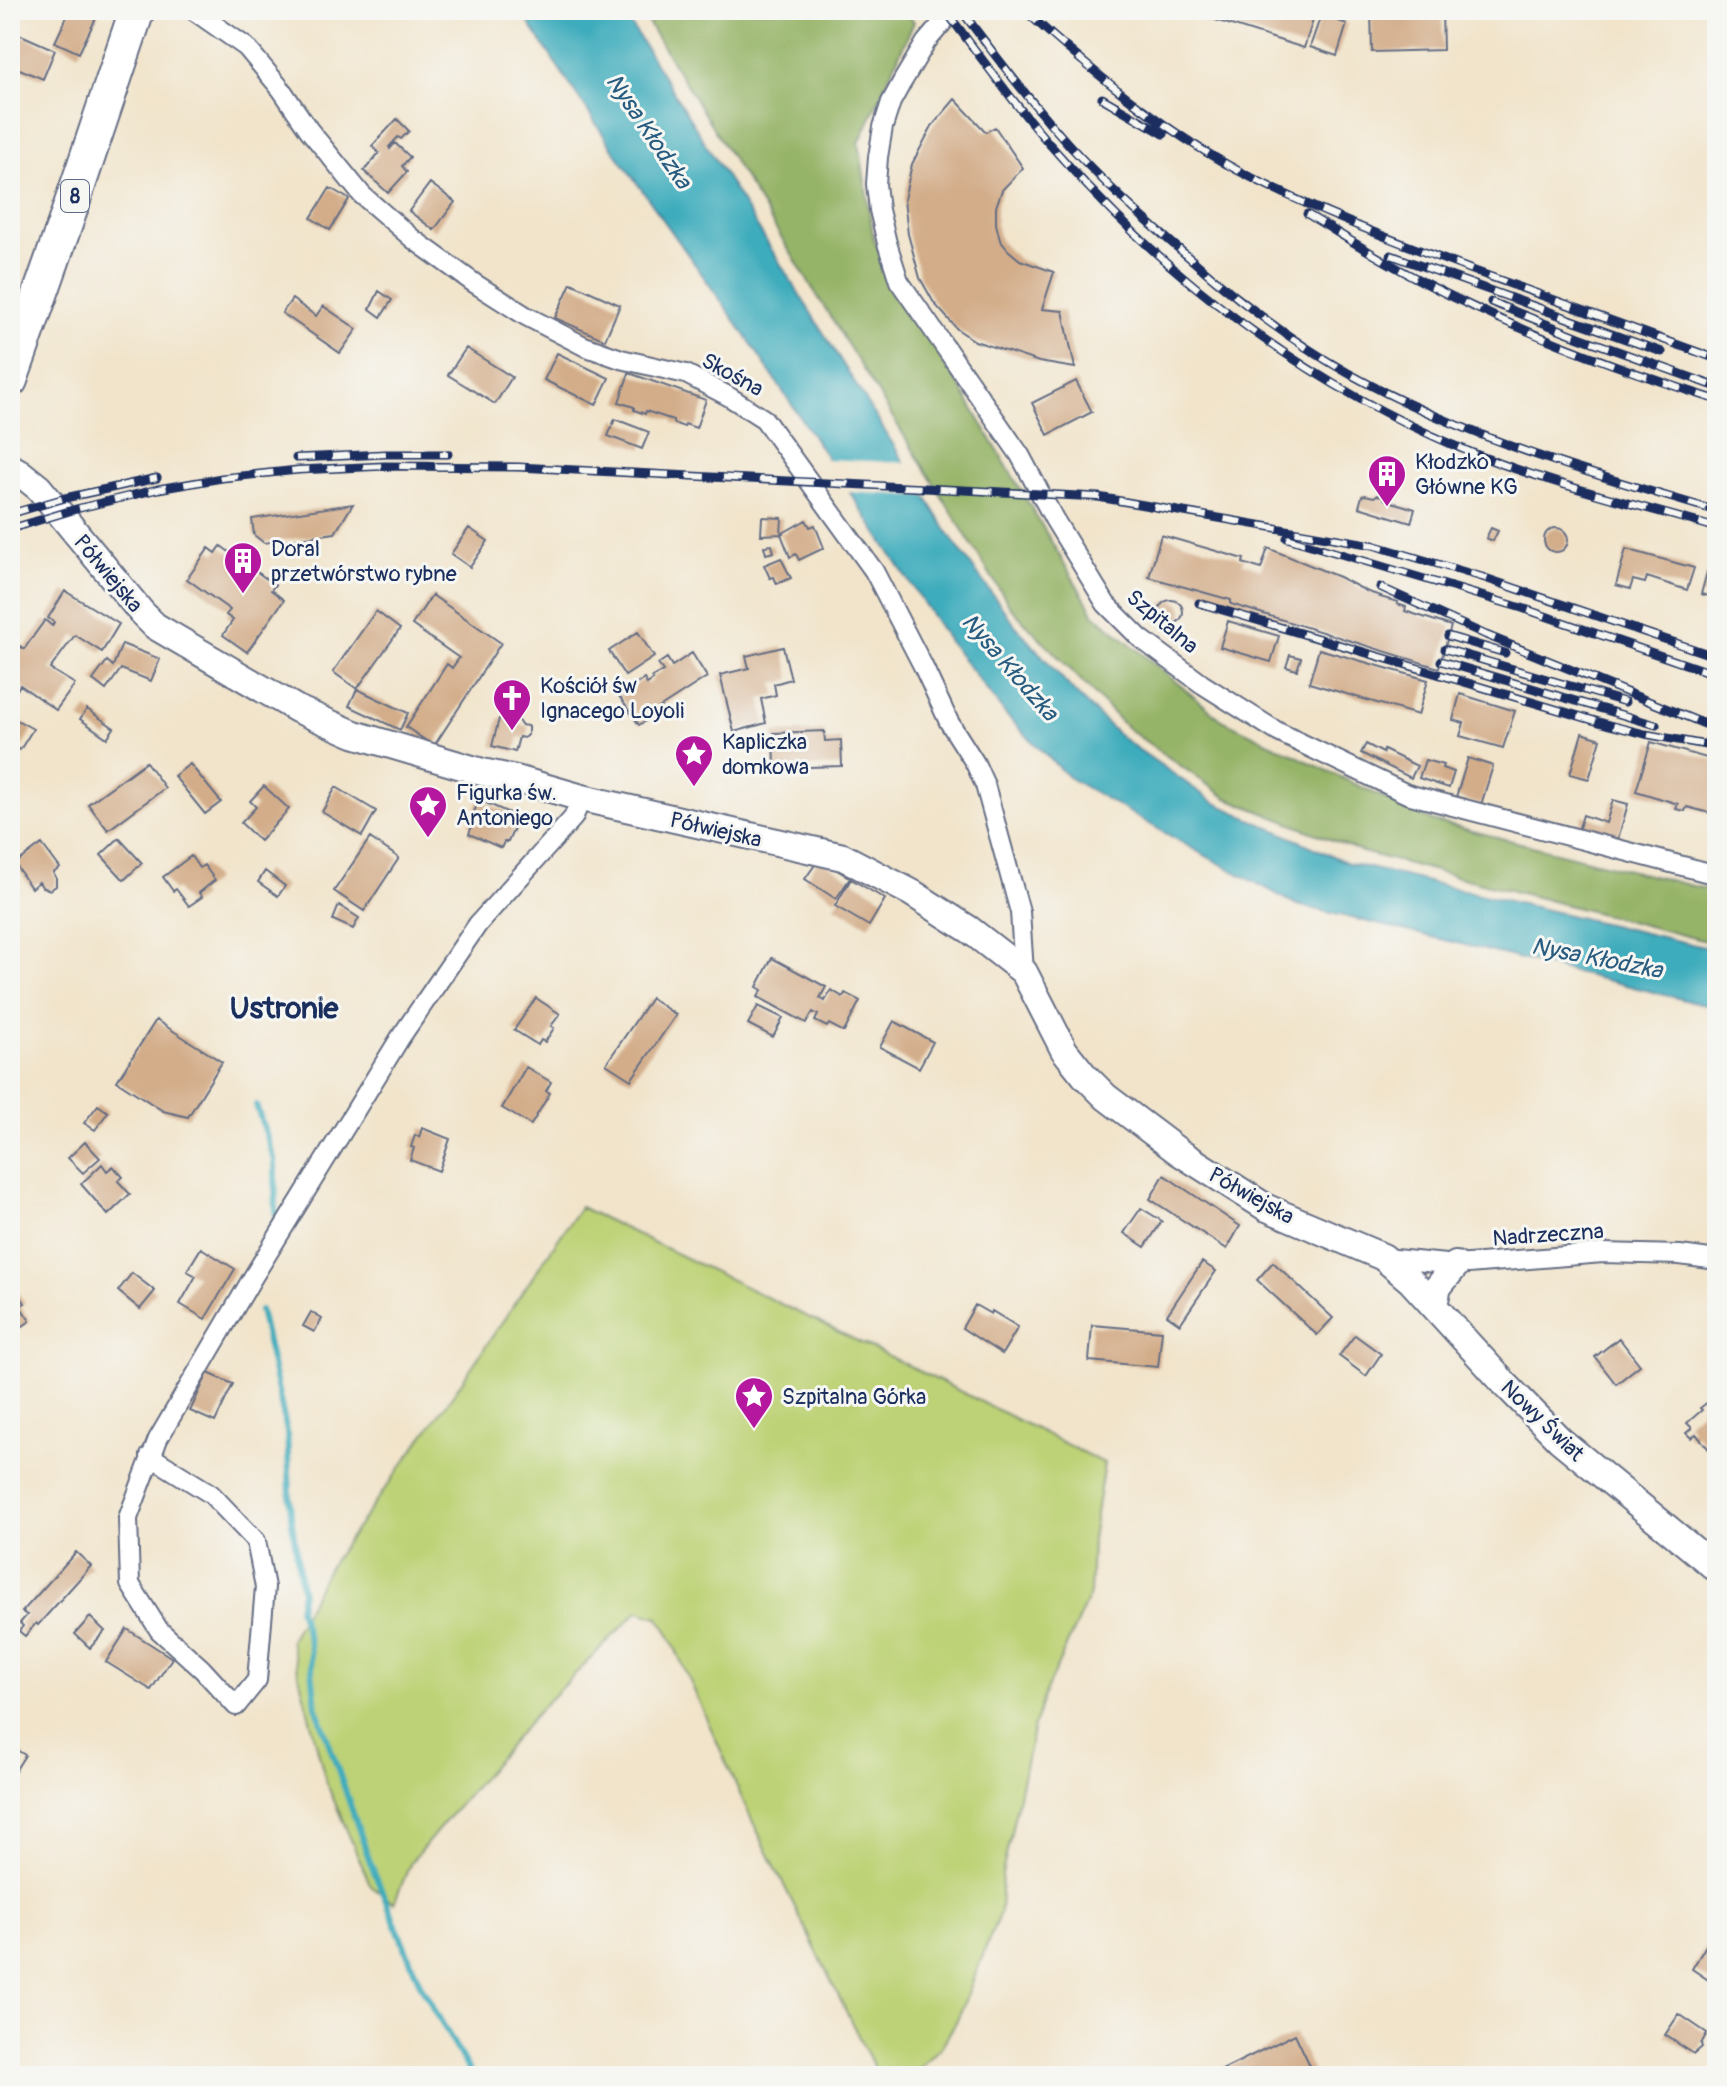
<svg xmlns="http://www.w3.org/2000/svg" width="1727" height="2086" font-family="Pangolin,sans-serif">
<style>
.green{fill:#bdd276;stroke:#6c806a;stroke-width:2}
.forest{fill:#96b467;stroke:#587262;stroke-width:2}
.water{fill:#3eacbc;stroke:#2c6e8d;stroke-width:2}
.pier{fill:#f1e4cb}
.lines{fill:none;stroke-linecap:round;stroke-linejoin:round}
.stream{stroke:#3eacbc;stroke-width:6}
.building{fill:#d3ad8a}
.street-casing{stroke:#666e84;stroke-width:22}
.secondary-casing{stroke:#666e84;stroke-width:30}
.highway-casing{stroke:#666e84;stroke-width:38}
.street{stroke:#fff;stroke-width:18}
.secondary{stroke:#fff;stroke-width:26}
.highway{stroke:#fff;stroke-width:34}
.rail-casing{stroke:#1b2f5e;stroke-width:9}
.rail{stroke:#f6f6f2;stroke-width:6;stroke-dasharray:18;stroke-linecap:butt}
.labels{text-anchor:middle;stroke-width:6;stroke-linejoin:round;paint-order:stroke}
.shield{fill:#f6f6f2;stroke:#5d6b8a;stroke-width:2}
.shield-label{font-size:20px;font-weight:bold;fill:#1b2f5e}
.street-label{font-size:22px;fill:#1b2f5e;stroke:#f6f6f2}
.poi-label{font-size:22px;fill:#1b2f5e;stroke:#f6f6f2;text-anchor:start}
.water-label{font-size:24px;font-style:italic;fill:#275b7f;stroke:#f6f6f2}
.district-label{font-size:30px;font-weight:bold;fill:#1b2f5e;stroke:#f6f6f2}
</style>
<rect width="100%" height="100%" fill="#f6f6f2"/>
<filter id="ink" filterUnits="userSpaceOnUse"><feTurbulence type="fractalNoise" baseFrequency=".0125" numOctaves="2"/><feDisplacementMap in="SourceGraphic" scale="16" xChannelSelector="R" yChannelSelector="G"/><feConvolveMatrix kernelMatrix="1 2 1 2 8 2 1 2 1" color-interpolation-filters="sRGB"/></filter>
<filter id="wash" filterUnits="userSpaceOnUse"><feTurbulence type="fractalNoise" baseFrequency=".006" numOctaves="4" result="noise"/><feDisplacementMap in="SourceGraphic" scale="32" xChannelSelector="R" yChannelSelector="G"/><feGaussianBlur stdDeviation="1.8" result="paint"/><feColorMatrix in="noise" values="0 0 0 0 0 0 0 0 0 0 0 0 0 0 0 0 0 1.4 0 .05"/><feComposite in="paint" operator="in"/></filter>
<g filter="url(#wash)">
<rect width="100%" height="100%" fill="#f1e4cb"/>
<!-- green -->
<path class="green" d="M580 1207 905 1364 1104 1463 1092 1539 1090 1594 1044 1695 1034 1726 1002 1874 1000 1912 958 2018 942 2046 912 2076H878L749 1814 669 1634 658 1617 638 1611 539 1710 411 1862 394 1903 371 1886 326 1782 290 1640 330 1565 450 1399Z"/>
<!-- forest -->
<path class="forest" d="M640 10H905L914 22 859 143 874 241 1094 614 1222 720 1432 821 1717 892V944L1362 852 1227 798 1128 729 1011 608Z"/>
<!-- water -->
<path class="water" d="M520 10H622L954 542 1015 625 1075 693 1122 738 1215 803 1348 863 1717 950V1008L1461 944 1297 905 1193 849 1068 777 1007 716 948 640 748 339 615 152Z"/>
<!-- pier -->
<path class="pier" d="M824 459 910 463 930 496 847 492Z"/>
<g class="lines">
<!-- stream -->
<path class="stream" d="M256 1105 275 1161 276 1220
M260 1310 287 1432 291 1516 302 1591 299 1609 309 1642 316 1706 370 1862 393 1918 421 1986 472 2076"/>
</g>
<g id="blocks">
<!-- building -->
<path class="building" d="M70 10H100L79 53 55 42Z
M1184 10H1291L1314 17 1304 48Z
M1371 10H1442L1443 50 1372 52Z
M1321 15 1347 24 1337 56 1310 47Z
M10 30 55 50 43 79 10 65Z
M955 99 986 132 995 127 1023 168 1002 190 996 207V224L1000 240 1008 250 1020 260 1054 272 1042 309 1063 311 1075 368 1039 362 975 341 957 329 934 303 920 278 908 234 904 200 912 164 932 126Z
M397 119 409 131 401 139 398 137 389 147 390 149 395 143 410 157 402 166 407 172 388 193 364 171 379 153 372 146Z
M430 183 455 202 434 230 409 211Z
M330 188 349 199 330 230 311 218Z
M571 283 620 305 605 340 555 318Z
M379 291 392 300 381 317 370 309Z
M292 299 316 316 323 306 357 329 340 353 282 313Z
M466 348 512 377 495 404 448 375Z
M557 353 609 378 596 405 544 380Z
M629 373 706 400 696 428 685 424 684 427 673 423V420L646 411 645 414 634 410V407L619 402Z
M1076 381 1092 412 1048 435 1032 403Z
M615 419 649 432 642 449 608 436Z
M1365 495 1374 497 1377 495 1383 496 1385 500 1415 509 1411 523 1359 507 1362 496Z
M353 504 335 533 264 543 254 535 252 519Z
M762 517 782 518 781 534 806 520 810 527 815 525 824 548 799 560 796 554 790 557 781 534 761 535Z
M1544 540a12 12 0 1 1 24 0a12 12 0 1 1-24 0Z
M469 528 488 541 470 567 451 554Z
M1491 528 1498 531 1493 541 1486 538Z
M1161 535 1244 559 1243 563 1261 569 1268 548 1339 577 1368 592 1381 596 1380 597 1398 602 1397 604 1406 607 1405 611 1451 626 1439 668 1231 604V600L1149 577Z
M772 545 774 552 766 554 764 546Z
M221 546 275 585 271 590 284 600 247 652 223 635 233 620 226 615 230 610 187 579 209 548 216 553Z
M1626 549 1694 568 1687 590 1647 577 1645 583 1633 580 1630 589 1616 585Z
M781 558 791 578 777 584 774 577 770 578 764 565Z
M1716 564 1717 565V598L1701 594 1707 572 1714 573Z
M65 591 119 624 102 652 75 635 50 669 75 684 56 710 20 685 10 701V662L20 646 24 649 45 620 52 626 54 622 48 618Z
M432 595 501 643 434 746 406 727 447 664 452 668 459 658 412 625Z
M1159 612a12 12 0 1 1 24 0a12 12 0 1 1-24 0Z
M376 611 400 629 357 689 408 713 400 730 349 706 357 689 333 672Z
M1228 621 1279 636 1271 662 1220 647Z
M638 632 654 657 625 676 609 651Z
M122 644 160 659 151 681 121 669 106 690 93 680 107 661 113 666Z
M783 647 791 679 774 684 776 695 761 699 766 723 734 732 720 675 749 668 746 656Z
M1319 649 1428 680 1418 715 1309 683Z
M692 653 707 677 659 708 661 711 639 725 619 696 644 679 647 684 653 680 652 677 663 671 658 664 667 658 672 666Z
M1290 655 1301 658 1297 670 1286 667Z
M1460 694 1515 711 1503 748 1460 736 1464 723 1453 720Z
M87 709 114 728 107 738 80 719Z
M507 715 517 719 521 725 528 726V734L524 738 519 737 515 752 492 746 499 719Z
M10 716 33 729 20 750 10 744Z
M824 731 825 741 841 740 842 766 775 768 774 733Z
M1582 733 1601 739 1589 779 1570 774Z
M1651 742 1717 761V815L1687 807 1685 811 1676 809 1678 804 1636 791Z
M1366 744 1383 753 1384 750 1417 766 1411 778 1361 753Z
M1468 758 1493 766 1481 805 1456 797Z
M1425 760 1443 765 1442 768 1454 772 1449 788 1419 778Z
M146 762 165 788 108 830 88 804Z
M190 764 221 802 205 814 174 776Z
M264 786 289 809 260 841 241 823 256 807 250 801Z
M336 787 376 811 362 836 322 812Z
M479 800 519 817 508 842H504L501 848 469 834 472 826 469 824Z
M1613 800 1628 804 1616 846 1577 834 1583 815 1606 823Z
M119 838 142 863 124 880 101 855Z
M370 838 399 858 364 911 334 891Z
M42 844 60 868 53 873 56 878V886L50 890 42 887 39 882 31 888 15 864Z
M191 856 199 868 204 865 215 880 199 893 202 897 189 906 176 889 173 891 163 877Z
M819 859 850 878 836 899 805 879Z
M265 871 285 886 278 896 258 882Z
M851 879 885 899 869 926 835 906Z
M339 905 359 918 353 929 333 920Z
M772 958 826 987 820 998 825 1001 831 990 843 997 845 993 860 1001 844 1032 829 1024 827 1027 815 1021 818 1015 813 1012 806 1023 758 997 762 990 757 987Z
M536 998 560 1014 551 1026 554 1028 545 1042 541 1040 538 1045 514 1030Z
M651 998 676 1015 631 1080 606 1064Z
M758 1006 783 1018 773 1037 748 1024Z
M156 1020 222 1062 188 1117 163 1111 117 1081Z
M894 1021 933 1042 919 1068 880 1047Z
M526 1067 551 1082 546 1091 550 1093 531 1125 502 1108Z
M98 1105 108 1112 95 1130 84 1123Z
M422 1128 450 1139 439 1171 410 1160 414 1148 411 1147 415 1135 419 1137Z
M85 1142 100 1158 83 1173 68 1158Z
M102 1164 107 1171 113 1166 123 1177 118 1181 130 1194 108 1215 81 1184Z
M1164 1175 1240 1226 1227 1249 1150 1199Z
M1141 1208 1162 1221 1145 1247 1124 1233Z
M201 1248 235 1269 205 1319 180 1304 196 1276 187 1271Z
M1202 1262 1216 1271 1180 1324 1167 1315Z
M1273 1262 1333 1318 1317 1335 1257 1280Z
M132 1273 155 1291 140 1309 118 1291Z
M16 1290 25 1303 20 1306 30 1321 10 1335V1295Z
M975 1305 991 1314 992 1311 1018 1327 1002 1354 962 1328Z
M311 1312 322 1319 314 1332 303 1326Z
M1092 1325 1162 1331 1158 1367 1089 1361Z
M1355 1335 1381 1354 1366 1376 1339 1356Z
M1619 1338 1640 1365 1616 1384 1595 1357Z
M208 1373 233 1384 215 1422 190 1411Z
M1709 1401 1717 1410V1459L1696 1434 1691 1438 1686 1433 1692 1428 1687 1423 1702 1410 1700 1408Z
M76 1552 91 1566 38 1625 36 1623 25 1636 19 1631 23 1626 20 1623 27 1615 22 1612Z
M90 1617 105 1631 90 1648 75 1634Z
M127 1629 172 1658 151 1690 106 1662Z
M10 1746 25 1755 10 1779Z
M1717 1927V1970L1710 1981 1692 1969Z
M1679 2014 1707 2033 1701 2044 1702 2047 1694 2054 1665 2035Z
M1295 2034 1315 2076H1210Z"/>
</g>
</g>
<g filter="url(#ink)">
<use href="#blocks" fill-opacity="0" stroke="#666e84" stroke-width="2"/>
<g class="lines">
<defs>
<path id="street" d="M193 10 246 47 281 89 309 130 362 195 413 239 474 283 526 316 584 346 621 359 686 374 728 396 764 419 874 571 923 666 949 722 975 763 985 785 1020 912 1024 972
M944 21 926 42 902 82 891 102 883 127 878 157 876 184 879 210 887 243 899 281 1020 455 1054 519 1106 604 1140 638 1202 684 1278 732 1407 794 1717 875
M1385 1258 1456 1265 1603 1253 1680 1255 1717 1260
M150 1456 211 1494 256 1541 265 1587 257 1680 236 1706 202 1669 159 1630 130 1584 128 1518 158 1439 253 1277 400 1038 478 924 573 818 582 798"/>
<path id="secondary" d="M10 467 19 472 39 488 142 613 155 626 297 709 354 734 482 772 516 779 582 798 843 857 912 893 970 930 1024 972 1064 1050 1084 1075 1106 1097 1179 1152 1267 1208 1383 1257 1410 1280 1504 1383 1560 1440 1717 1569
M1434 1305 1438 1287 1456 1265"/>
<path id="highway" d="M10 380 67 218 137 10"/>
</defs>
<!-- street casing -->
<use href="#street" class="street-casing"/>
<!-- secondary casing -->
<use href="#secondary" class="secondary-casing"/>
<!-- highway casing -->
<use href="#highway" class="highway-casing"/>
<!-- street -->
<use href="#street" class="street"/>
<!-- secondary -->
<use href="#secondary" class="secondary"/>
<!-- highway -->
<use href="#highway" class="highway"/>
<defs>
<path id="rail" d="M945 10C983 60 1019 111 1061 157 1169 280 1307 383 1458 447 1541 482 1631 503 1717 528
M961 10C996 57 1032 104 1071 147 1108 187 1149 224 1191 259 1240 302 1291 341 1348 373 1463 437 1591 474 1717 511
M1024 10C1089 69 1160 128 1237 170 1316 212 1400 243 1483 274 1561 302 1639 331 1717 359
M1102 98 1164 134
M1307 214C1342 235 1376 257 1412 276 1508 328 1613 367 1717 400
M1391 255 1662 352
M1491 302 1579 337 1717 387
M296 458 386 454H448
M10 514 65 498 157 478
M10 529 76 509 158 489 222 478 298 470 385 466 518 467 1098 497 1373 545 1482 577 1717 657
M1287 538 1522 608 1717 675
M1380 587 1486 635 1717 729
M1199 603 1609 725 1645 734 1717 747
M1448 636 1505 653
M1445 649 1625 702
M1441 661 1656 725"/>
</defs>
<!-- rail casing -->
<use href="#rail" class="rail-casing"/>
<!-- rail -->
<use href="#rail" class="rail"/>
</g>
</g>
<!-- icons -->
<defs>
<symbol id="building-pin" viewBox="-11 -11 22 30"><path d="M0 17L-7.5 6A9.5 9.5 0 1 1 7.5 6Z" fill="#b5179e" stroke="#f6f6f2"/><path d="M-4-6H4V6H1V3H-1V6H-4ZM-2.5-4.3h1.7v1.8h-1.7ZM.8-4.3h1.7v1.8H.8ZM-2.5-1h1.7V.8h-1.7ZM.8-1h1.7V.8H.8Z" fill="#fff"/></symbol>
<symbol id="church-pin" viewBox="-11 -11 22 30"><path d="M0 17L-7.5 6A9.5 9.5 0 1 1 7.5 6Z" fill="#b5179e" stroke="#f6f6f2"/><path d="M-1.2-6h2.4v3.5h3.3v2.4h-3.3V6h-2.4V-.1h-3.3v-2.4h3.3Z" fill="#fff"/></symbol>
<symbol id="sight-pin" viewBox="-11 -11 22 30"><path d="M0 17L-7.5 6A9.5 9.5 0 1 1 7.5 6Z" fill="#b5179e" stroke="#f6f6f2"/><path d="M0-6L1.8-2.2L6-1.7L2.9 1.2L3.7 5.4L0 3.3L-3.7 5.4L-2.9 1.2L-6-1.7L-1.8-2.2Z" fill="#fff"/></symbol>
</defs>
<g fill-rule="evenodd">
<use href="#building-pin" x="1365" y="452" width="44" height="60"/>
<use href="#building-pin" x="221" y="539" width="44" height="60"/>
<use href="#church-pin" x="490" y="676" width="44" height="60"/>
<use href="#sight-pin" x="672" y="732" width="44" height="60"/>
<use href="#sight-pin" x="406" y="783" width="44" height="60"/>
<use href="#sight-pin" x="732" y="1374" width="44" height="60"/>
</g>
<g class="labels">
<!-- shield labels -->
<rect class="shield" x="61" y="180" width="28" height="32" rx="6"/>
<g class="shield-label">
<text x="75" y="203">8</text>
</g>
<!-- street labels -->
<g class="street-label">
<text transform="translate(733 374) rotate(29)" y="8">Skośna</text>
<text transform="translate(109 573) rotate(50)" y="8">Półwiejska</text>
<text transform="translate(1163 621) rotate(40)" y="8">Szpitalna</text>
<text transform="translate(716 829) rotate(13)" y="8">Półwiejska</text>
<text transform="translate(1252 1195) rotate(29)" y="8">Półwiejska</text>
<text transform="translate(1548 1234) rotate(-4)" y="8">Nadrzeczna</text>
<text transform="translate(1543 1420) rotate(44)" y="8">Nowy Świat</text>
</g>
<!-- poi labels -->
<g class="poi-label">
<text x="1415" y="469">Kłodzko<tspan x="1415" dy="25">Główne KG</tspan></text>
<text x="271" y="556">Doral<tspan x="271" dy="25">przetwórstwo rybne</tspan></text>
<text x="540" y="693">Kościół św<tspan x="540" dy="25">Ignacego Loyoli</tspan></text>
<text x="722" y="749">Kapliczka<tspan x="722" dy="25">domkowa</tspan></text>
<text x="456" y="800">Figurka św.<tspan x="456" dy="25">Antoniego</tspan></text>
<text x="782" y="1404">Szpitalna Górka</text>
</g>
<!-- water labels -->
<g class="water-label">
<text transform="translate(649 131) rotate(56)" y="8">Nysa Kłodzka</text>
<text transform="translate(1010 667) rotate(49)" y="8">Nysa Kłodzka</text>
<text transform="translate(1597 958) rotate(11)" y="8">Nysa Kłodzka</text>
</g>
<!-- district labels -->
<g class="district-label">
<text x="284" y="1018">Ustronie</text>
</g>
</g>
<!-- margin -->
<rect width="1727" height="2086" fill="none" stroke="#f6f6f2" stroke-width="40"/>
</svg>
